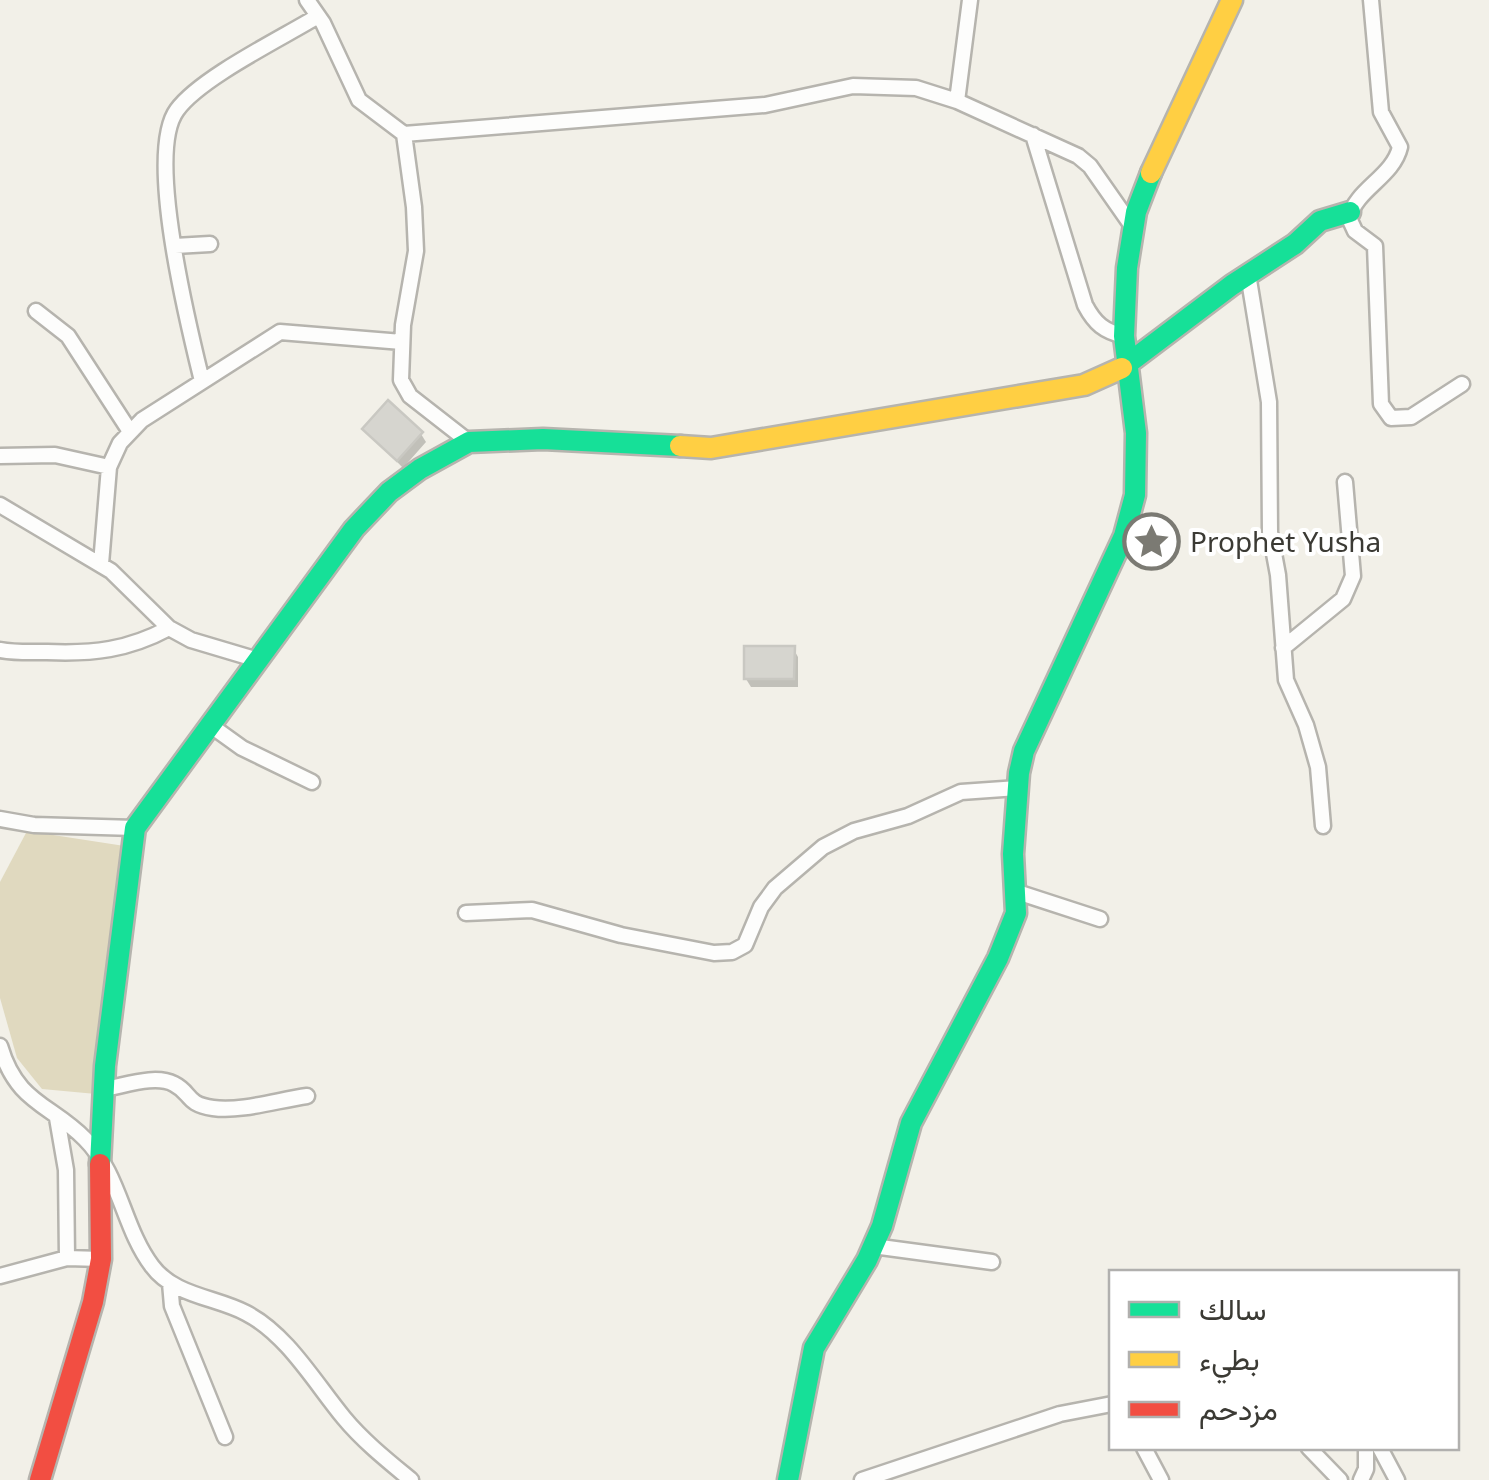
<svg xmlns="http://www.w3.org/2000/svg" width="1489" height="1480" font-family="'Noto Sans',Vazirmatn,sans-serif">
<style>
.green{fill:#e0d9bf}
.shadow{fill:#0003}
.building{fill:#d6d5cf;stroke:#c9c8c2;stroke-width:2.5}
.lines{fill:none;stroke-linecap:round;stroke-linejoin:round}
.street-casing{stroke:#b6b4ae;stroke-width:19}
.fast-casing{stroke:#b6b4ae;stroke-width:25}
.slow-casing{stroke:#b6b4ae;stroke-width:25}
.jam-casing{stroke:#b6b4ae;stroke-width:25}
.street{stroke:#fdfdfc;stroke-width:14}
.fast{stroke:#16e098;stroke-width:20}
.slow{stroke:#ffcf43;stroke-width:20}
.jam{stroke:#f24e42;stroke-width:20}
.labels{text-anchor:middle;stroke-width:8;stroke-linejoin:round;paint-order:stroke}
.poi-label{font-size:28px;fill:#3b3a34;stroke:#fff;text-anchor:start}
</style>
<rect width="100%" height="100%" fill="#f2f0e8"/>
<!-- green -->
<path class="green" d="M27 831 131 847 96 1094 42 1089 17 1058 0 998V882Z"/>
<!-- shadow -->
<path class="shadow" d="M365 429 421 434 426 442 403 468Z
M793 648 798 657V687H751L746 679Z"/>
<!-- building -->
<path class="building" d="M388 400 423 432 397 461 362 429Z
M744 646H795L794 679H744Z"/>
<g class="lines">
<defs>
<path id="street" d="M307 0 323 23 359 100 404 134
M1371 0 1381 112 1400 147C1393 177 1356 189 1349 218L1355 231 1375 246 1381 404 1391 418 1411 417 1462 384
M957 101 1078 156 1090 166 1132 226
M1033 135 1085 305C1095 324 1104 331 1124 336
M175 246 210 244
M1248 274 1269 402 1270 532 1278 575 1286 680 1306 725 1318 767 1323 826
M36 311 68 336 129 430
M202 381C189 328 145 153 177 110 200 78 282 38 318 16
M469 442 410 396 401 380 403 325 416 251 414 207 404 134 765 105 853 86 916 88 957 101 970 0
M0 456 55 455 109 467
M0 505 111 571 169 628 191 640 258 660
M101 564 109 467 120 443 142 420 280 332 402 342
M1283 648 1343 599 1353 576 1345 482
M0 650C16 653 31 652 47 652 93 654 128 650 169 628
M210 725 242 748 312 782
M0 819 34 825 135 828
M1017 892 1100 919
M466 913 532 910 621 935 714 953 732 952 745 945 761 907 775 888 823 847 854 831 908 816 961 792 1018 788
M0 1046C17 1104 51 1104 85 1139 120 1174 123 1228 152 1266 174 1296 216 1297 246 1313 287 1334 315 1383 344 1418 363 1441 388 1461 411 1480
M104 1089C124 1086 155 1074 174 1084 192 1093 185 1104 213 1108 241 1112 278 1100 307 1096
M57 1118 66 1170 67 1258
M873 1246 992 1262
M0 1276 67 1258 101 1259
M170 1283 172 1306 225 1437
M1144 1448 1161 1480
M1309 1448 1340 1480
M1380 1448 1397 1480
M862 1480 1060 1414 1112 1404
M1361 1480 1366 1469V1448"/>
<path id="fast" d="M1122 368 1232 285 1295 244 1320 221 1350 212
M100 1164 105 1066 135 828 354 529 389 492 420 469 469 442 543 439 680 446
M788 1480 814 1348 867 1260 882 1226 911 1123 998 958 1016 913 1013 854 1019 773 1024 751 1124 536 1135 495 1136 433 1124 336 1127 268 1136 212 1151 173"/>
<path id="slow" d="M1151 173 1232 0
M680 446 711 448 1084 385 1122 368"/>
<path id="jam" d="M40 1480 93 1302 101 1259 100 1164"/>
</defs>
<!-- street casing -->
<use href="#street" class="street-casing"/>
<!-- fast casing -->
<use href="#fast" class="fast-casing"/>
<!-- slow casing -->
<use href="#slow" class="slow-casing"/>
<!-- jam casing -->
<use href="#jam" class="jam-casing"/>
<!-- street -->
<use href="#street" class="street"/>
<!-- fast -->
<use href="#fast" class="fast"/>
<!-- slow -->
<use href="#slow" class="slow"/>
<!-- jam -->
<use href="#jam" class="jam"/>
</g>
<!-- icons -->
<defs>
<symbol id="sight-ring" viewBox="-11 -11 22 22"><circle r="9.5" fill="#fff" stroke="#7b7a73" stroke-width="1.5"/><path d="M0-6L1.8-2.2L6-1.7L2.9 1.2L3.7 5.4L0 3.3L-3.7 5.4L-2.9 1.2L-6-1.7L-1.8-2.2Z" fill="#7b7a73"/></symbol>
</defs>
<g fill-rule="evenodd">
<use href="#sight-ring" x="1120" y="510" width="63" height="63"/>
</g>
<g class="labels">
<!-- poi labels -->
<g class="poi-label">
<text x="1190" y="552">Prophet Yusha</text>
</g>
</g>
<!-- legend -->
<rect x="1109" y="1270" width="350" height="180" fill="#ffffff" stroke="#b1b0ae" stroke-width="2.5"/>
<rect x="1129" y="1302" width="50" height="15" fill="#16e098" stroke="#b1b0ae" stroke-width="2.5"/>
<text x="1199" y="1320" font-size="30" fill="#3b3a34">سالك</text>
<rect x="1129" y="1352" width="50" height="15" fill="#ffcf43" stroke="#b1b0ae" stroke-width="2.5"/>
<text x="1199" y="1370" font-size="30" fill="#3b3a34">بطيء</text>
<rect x="1129" y="1402" width="50" height="15" fill="#f24e42" stroke="#b1b0ae" stroke-width="2.5"/>
<text x="1199" y="1420" font-size="30" fill="#3b3a34">مزدحم</text>
</svg>
